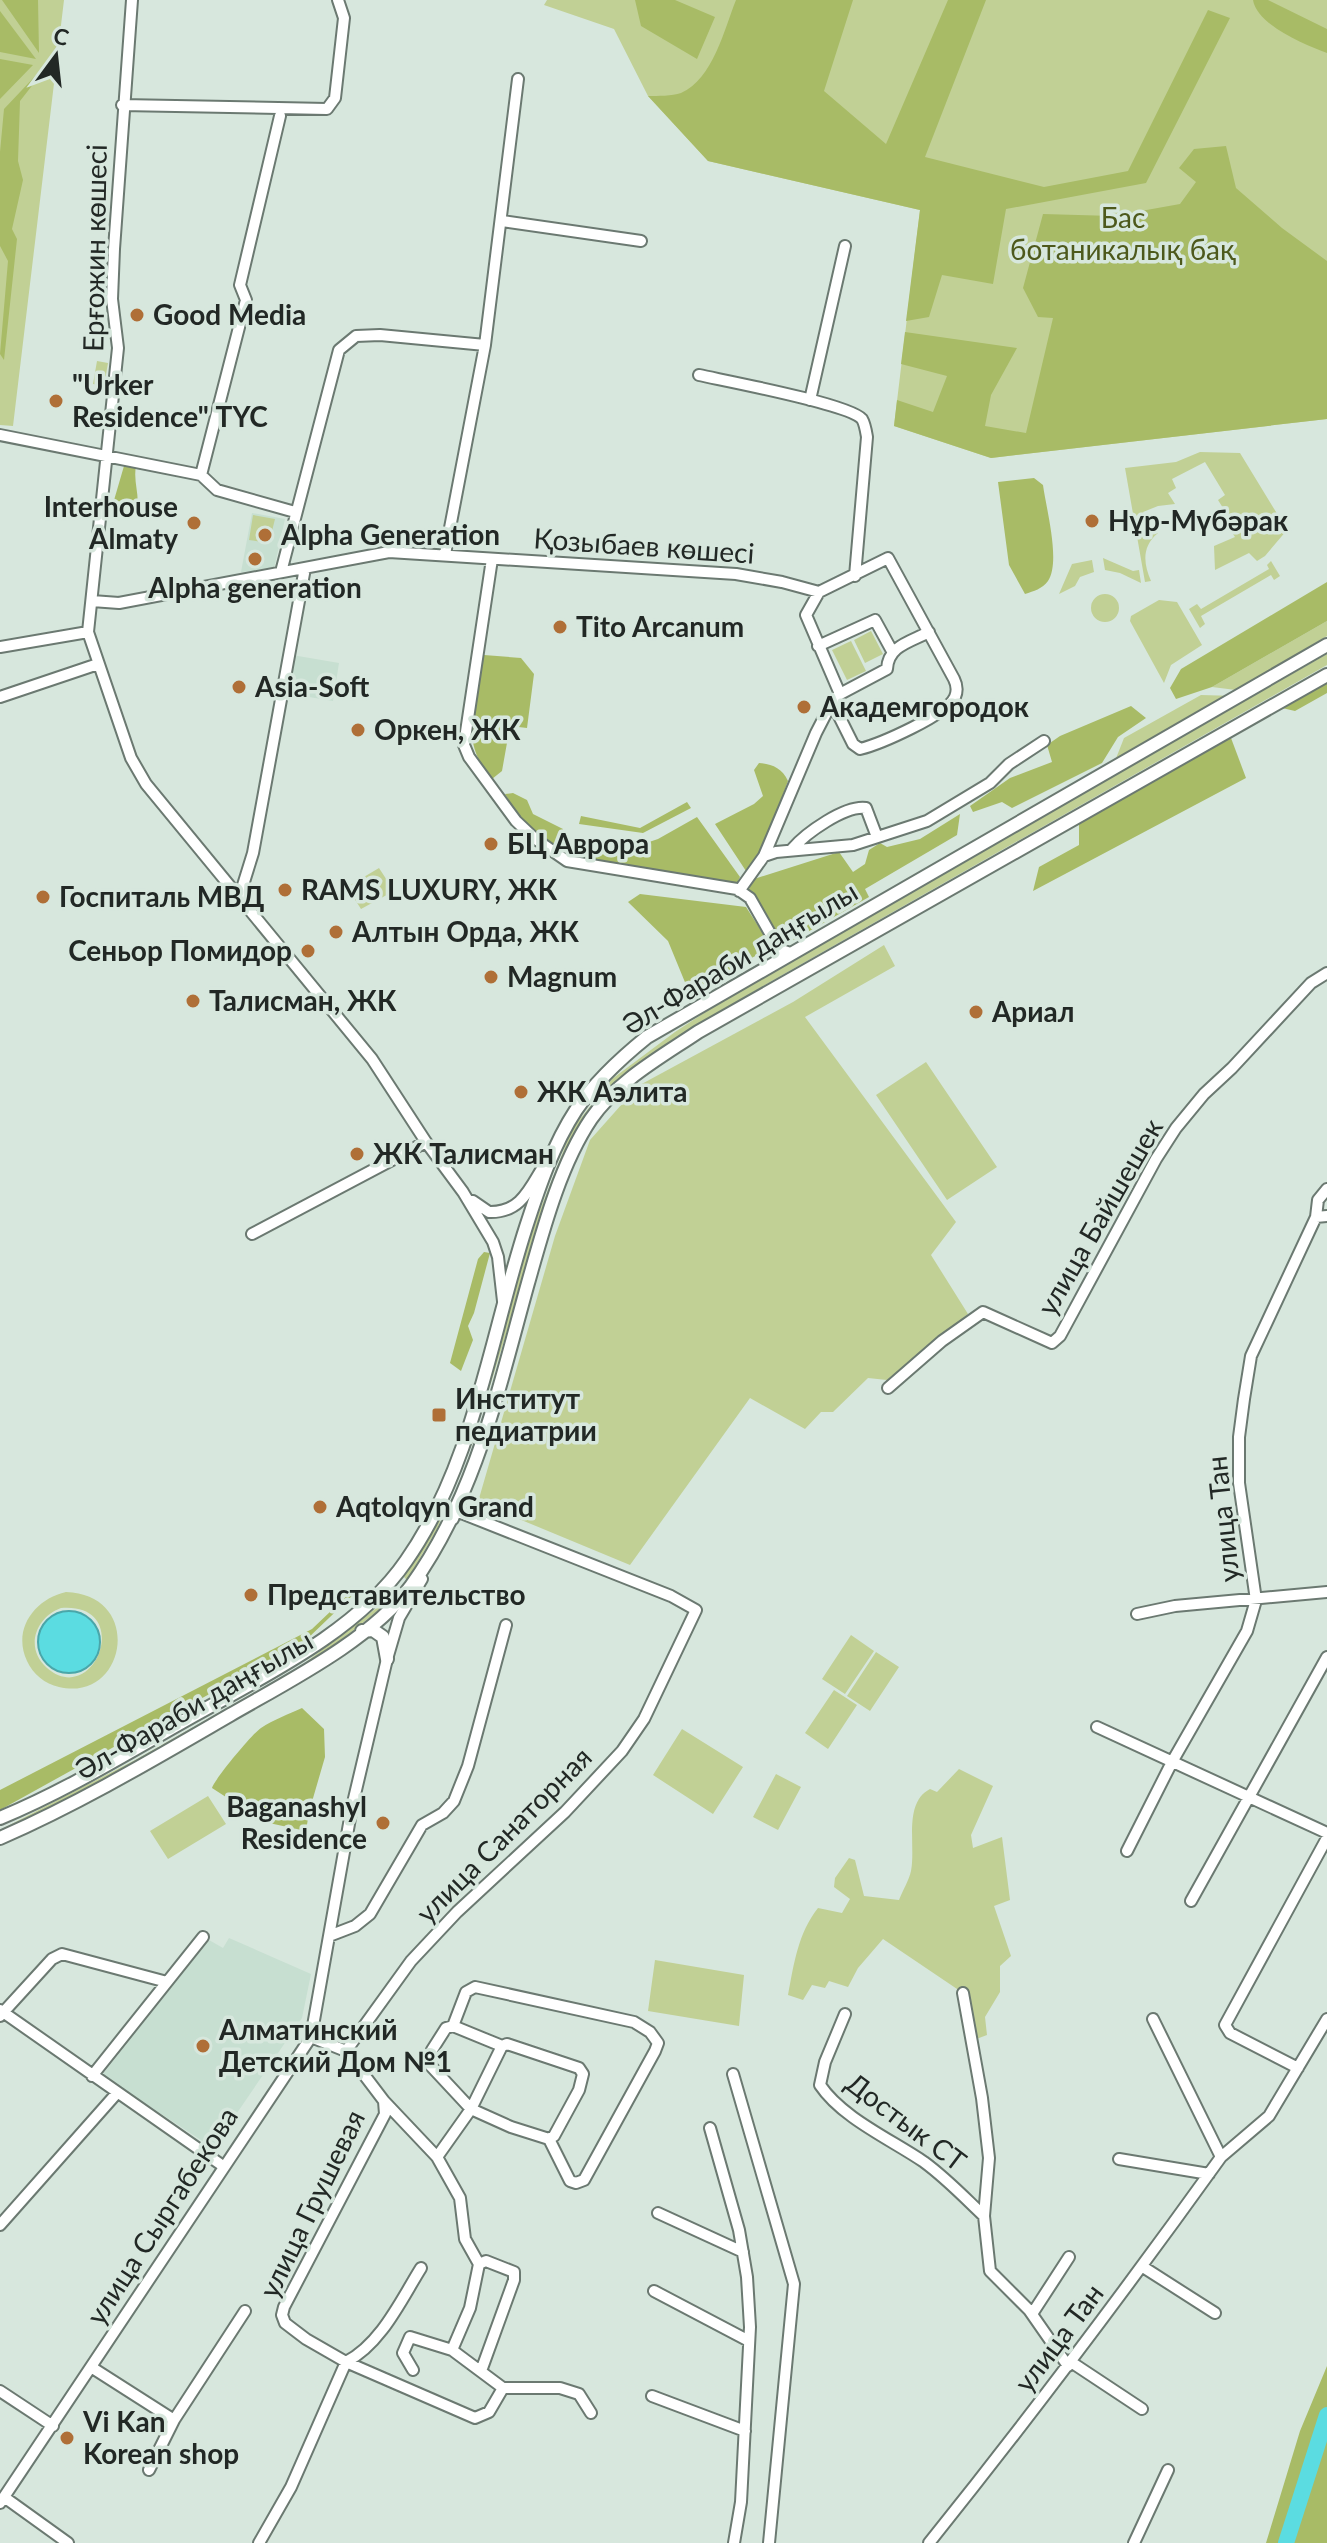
<svg xmlns="http://www.w3.org/2000/svg" width="1327" height="2543" font-family="Lato,sans-serif">
<style>
.built{fill:#c7dfd1}
.green{fill:#c1d095;fill-rule:evenodd}
.forest{fill:#a8bb66}
.water{fill:#5bdce1;stroke:#4aa6a9;stroke-width:2}
.lines{fill:none;stroke-linecap:round;stroke-linejoin:round}
.river{stroke:#5bdce1;stroke-width:16}
.minor-casing{stroke:#6b7971;stroke-width:14}
.major-casing{stroke:#6b7971;stroke-width:16}
.minor{stroke:#fff;stroke-width:10}
.major{stroke:#fff;stroke-width:12}
.poi-dot{fill:#af6f37;stroke:#d7e7dd;stroke-width:3}
.labels{text-anchor:middle;stroke-width:7;stroke-linejoin:round;paint-order:stroke}
.park-label{font-size:28px;fill:#4d591c;stroke:#d7e7dd}
.street-label{font-size:28px;fill:#222825;stroke:#d7e7dd}
.poi-label{font-size:28px;font-weight:bold;fill:#222825;stroke:#d7e7dd;text-anchor:start}
</style>
<rect width="100%" height="100%" fill="#d7e7dd"/>
<!-- built -->
<path class="built" d="M252 513 285 519 274 569 241 572Z
M292 655 339 663 333 701 285 693Z
M229 1938 311 1974 302 2018 213 2148 102 2075 209 1940 223 1948Z"/>
<!-- green -->
<path class="green" d="M0 0H64L13 426 0 425Z
M547 0H1327V419L991 458 894 426 920 210 708 161 648 96 614 29 544 5Z
M97 361 108 363 104 386 93 384Z
M1200 452 1240 453 1287 530 1265 556 1257 561 1249 553 1215 570 1214 546 1235 537 1227 525 1212 513 1223 508 1218 500 1225 495 1205 462 1172 479 1176 488 1168 493 1175 504 1158 506 1143 512 1158 533C1142 546 1143 563 1151 581L1145 582 1125 468 1176 462Z
M253 515 275 519 269 543 249 540Z
M1103 558 1133 571 1139 570 1141 583 1120 573 1105 570Z
M1092 560 1094 572 1080 577 1075 586 1059 594 1072 564Z
M1271 561 1280 576 1274 580 1271 575 1201 616 1205 624 1200 628 1189 609 1197 604 1201 609 1269 569 1267 565Z
M1091 608a14 14 0 1 1 28 0a14 14 0 1 1-28 0Z
M1159 600 1177 602 1202 645 1171 665 1164 683 1130 621 1131 616Z
M1327 621V636L1236 690 1212 687Z
M871 631 883 654 865 663 854 640Z
M851 641 866 671 847 680 832 650Z
M1327 654V665L770 982 679 1036 615 1084 577 1132 538 1231 472 1444 437 1529 407 1580 404 1577 435 1526 469 1444 532 1230 572 1129 612 1079 675 1032 765 973Z
M1201 695 1236 696 1113 766 1124 738Z
M379 868 394 891 361 909 347 887Z
M884 945 895 966 805 1017 956 1222 931 1255 968 1314 887 1380 868 1378 833 1412H821L805 1429 750 1398 630 1565 478 1502 555 1236 590 1140 638 1086 793 1002Z
M926 1062 997 1167 947 1200 876 1095Z
M66 1592C145 1595 126 1703 59 1687 45 1684 33 1674 27 1661 12 1629 35 1599 66 1592ZM61 1608C135 1602 95 1709 47 1668 24 1648 36 1617 61 1608Z
M379 1606 381 1608C268 1703 131 1767 0 1835V1830L137 1759 301 1666Z
M851 1635 874 1651 845 1694 822 1679Z
M876 1652 899 1667 870 1711 847 1696Z
M834 1690 857 1705 828 1749 805 1733Z
M682 1729 743 1767 713 1814 653 1775Z
M959 1769 993 1786 971 1835 973 1848 1002 1837 1010 1900 994 1906 1011 1956 1000 1966V1992L985 2017 987 2035 971 2041 963 1993 883 1939 858 1968 848 1987 829 1981 825 1988 812 1985 803 2000 788 1995C794 1964 798 1933 818 1908L842 1913 850 1899 834 1887 835 1878 849 1858 855 1860 864 1896 899 1900C903 1890 909 1880 911 1871 916 1845 903 1803 930 1789L937 1792Z
M776 1774 801 1787 778 1830 753 1817Z
M208 1796 226 1824 168 1859 150 1831Z
M655 1960 744 1975 739 2026 648 2011Z"/>
<!-- forest -->
<path class="forest" d="M2 0H38L39 53Z
M635 0H675L715 17 697 59 641 26Z
M736 0H853L824 91 886 144 948 0H986L925 157 1044 187 1128 171 1208 10 1230 18 1146 183 1006 209 993 284 942 275 929 317 906 321 920 210 708 161 648 96C658 96 672 96 681 93 713 79 724 30 736 0Z
M1253 0H1268L1327 29V53C1305 45 1257 25 1253 0Z
M0 11 36 59 0 52Z
M0 59 33 65 0 99Z
M38 73V78L20 101 18 161 23 180 12 229 17 239 4 360 0 354 8 261 0 246V152L4 109Z
M1226 146 1236 188 1282 228 1327 261V419L991 458 894 426 897 400 933 412 947 376 901 364 905 332 1017 348 991 395 985 426 1026 433 1053 318 1038 317 1023 288 1043 214 1113 216 1180 204 1196 182 1179 168 1194 149Z
M124 466H136C133 482 140 495 137 510L123 502 115 518 110 514Z
M1034 478 1043 485C1046 508 1061 562 1048 581 1042 589 1034 591 1025 594L1009 565 998 482Z
M1327 582V621L1212 687 1176 699 1170 688 1181 669Z
M484 655 521 658 534 674 527 728 510 726 502 771 492 779C459 743 473 700 479 656Z
M1327 683V693L1295 711 1282 708Z
M1131 706 1146 718 1118 737 1102 763 1012 808 1002 802 973 812 970 806 1010 778 1052 762 1047 745 1060 736Z
M1231 738 1246 778 1033 891 1039 867 1079 845V823Z
M759 763C772 764 782 768 788 781L760 856 746 871 715 824 754 804 763 796 754 770Z
M513 793 527 800 533 814 563 829 554 850C535 833 518 816 505 794Z
M687 802 691 808 643 833 579 824 581 816 640 828Z
M960 814 957 835 865 889 869 897 783 946 748 891 754 879 839 852 853 872 865 864 869 850 880 843 887 847 920 839Z
M697 817 740 877 736 885 580 858 581 838 643 844 658 839Z
M640 894 746 907 764 935 768 949 689 992 668 941 628 902Z
M484 1252 490 1253 474 1313 468 1326 473 1340 461 1371 450 1363 478 1259Z
M352 1591 354 1594 305 1641 0 1810V1790L312 1629Z
M302 1708 324 1729 325 1757 309 1812 306 1831 250 1819 237 1812 229 1799 212 1788C214 1780 252 1734 261 1728 273 1720 289 1714 302 1708Z
M1327 2366V2543H1266L1300 2431Z"/>
<!-- water -->
<path class="water" d="M38 1642a31 31 0 1 1 62 0a31 31 0 1 1-62 0Z"/>
<g class="lines">
<!-- river -->
<path class="river" d="M1286 2543 1327 2415"/>
<defs>
<path id="minor" d="M132 0 114 249 112 299 118 348 88 632 131 758 146 784 372 1059 426 1142 463 1192 493 1242 498 1257 503 1301
M122 105 327 109 335 98 344 18 338 0
M502 221 641 241
M699 375C726 381 849 404 862 419 865 424 866 431 867 437L855 576
M810 400 845 246
M0 435 201 475 217 490 295 512
M201 475 246 300 240 285 280 116
M445 554 485 345 518 79
M492 559 464 745 469 757 516 821 534 838 567 861 737 889 750 898 779 949 790 953
M281 572 339 350 356 336 380 335 485 345
M92 601 119 603 389 552 736 574 782 582 819 592 888 558 954 679C957 685 958 690 955 697 947 715 880 744 860 749L853 744 832 702
M818 646 875 620 892 651
M0 647 88 632
M840 694 887 669C888 646 910 642 929 632
M0 697 98 664
M792 849C806 833 845 805 866 808L877 837
M764 856 816 733 832 702 840 694 806 615 819 592
M739 891 764 856 776 852 853 845 927 821 990 783 1009 764 1044 741
M239 898 253 853 305 568
M1327 1189 1318 1200 1316 1217 1327 1216
M473 1201 489 1212C520 1213 529 1190 543 1167
M252 1234 426 1142
M888 1388 942 1341 983 1312 1052 1343 1060 1336 1156 1159 1176 1128 1204 1094 1232 1068 1311 983 1327 973
M1137 1614 1175 1606 1327 1592
M1097 1727 1327 1833
M1127 1851 1172 1762 1247 1631 1256 1600 1239 1483V1437L1244 1399 1251 1356 1316 1217
M1191 1901 1327 1657
M329 1936 355 1926 370 1914 422 1825 443 1813 454 1801 468 1766 506 1625
M963 1993 982 2098 989 2158 984 2216 990 2271 1029 2310 1068 2366
M0 2010 223 2166
M845 2014 825 2062 820 2085C842 2118 892 2140 924 2162 946 2178 965 2198 984 2216
M0 2016 52 1959 62 1954 167 1982
M453 2026 466 1992 475 1987 634 2022 650 2032 658 2043 655 2051 584 2180 576 2183 570 2181 549 2139
M311 2037 346 2051 411 1961 457 1912 565 1812 622 1751 644 1719 696 1610 671 1596 456 1511 453 1519
M507 2044 579 2068 583 2074 579 2090 554 2136 549 2139 511 2127 471 2109 502 2046Z
M346 2051 384 2101 385 2114 284 2307 282 2315 285 2323 306 2339 346 2362 475 2418 489 2412 503 2388H560L579 2394 591 2413
M1298 2068 1230 2033 1225 2025 1327 1838
M733 2074 794 2284 769 2543
M92 2076 203 1937
M384 2101 437 2157 460 2198 465 2239 479 2264 470 2308 452 2350 410 2337 403 2353 413 2370
M710 2128 739 2230 747 2277 750 2327 741 2502 734 2543
M437 2157 471 2109 430 2065 432 2050 446 2028 453 2026 502 2046
M1221 2157 1269 2116 1327 2019
M1119 2159 1209 2174
M658 2213 743 2252
M0 2225 117 2093
M479 2264 486 2261 514 2272V2280L481 2371
M1143 2267 1215 2313
M654 2291 749 2341
M1032 2314 1069 2257
M452 2350 503 2388
M1071 2362 1142 2409
M91 2367 174 2420
M0 2391 53 2426
M652 2396 745 2431
M149 2470 174 2420 245 2311
M4 2497 68 2543
M0 2503 311 2037 352 1807 387 1659 399 1618 422 1579
M259 2543 291 2487 346 2362C381 2344 401 2300 421 2268
M929 2543C1030 2417 1127 2288 1221 2157L1153 2019
M1134 2543 1168 2470"/>
<path id="major" d="M362 1631 373 1630 383 1637 387 1659
M0 1818C63 1792 122 1756 182 1722 257 1679 356 1634 406 1561 474 1464 490 1338 526 1227 539 1187 553 1145 576 1110 595 1082 621 1058 647 1037L1327 645
M0 1838C80 1803 154 1759 230 1715 287 1682 371 1640 411 1586 476 1496 499 1387 528 1283 543 1230 560 1165 591 1119 617 1081 661 1057 698 1032L1327 675"/>
</defs>
<!-- minor casing -->
<use href="#minor" class="minor-casing"/>
<!-- major casing -->
<use href="#major" class="major-casing"/>
<!-- minor -->
<use href="#minor" class="minor"/>
<!-- major -->
<use href="#major" class="major"/>
</g>
<!-- markers -->
<g class="poi-dot">
<circle cx="137" cy="315" r="8"/>
<circle cx="56" cy="401" r="8"/>
<circle cx="1092" cy="521" r="8"/>
<circle cx="194" cy="523" r="8"/>
<circle cx="265" cy="535" r="8"/>
<circle cx="255" cy="559" r="8"/>
<circle cx="560" cy="627" r="8"/>
<circle cx="239" cy="687" r="8"/>
<circle cx="804" cy="707" r="8"/>
<circle cx="358" cy="730" r="8"/>
<circle cx="491" cy="844" r="8"/>
<circle cx="285" cy="890" r="8"/>
<circle cx="43" cy="897" r="8"/>
<circle cx="336" cy="932" r="8"/>
<circle cx="308" cy="951" r="8"/>
<circle cx="491" cy="977" r="8"/>
<circle cx="193" cy="1001" r="8"/>
<circle cx="976" cy="1012" r="8"/>
<circle cx="521" cy="1092" r="8"/>
<circle cx="357" cy="1154" r="8"/>
<rect x="431" y="1407" width="16" height="16" rx="4"/>
<circle cx="320" cy="1507" r="8"/>
<circle cx="251" cy="1595" r="8"/>
<circle cx="383" cy="1823" r="8"/>
<circle cx="203" cy="2046" r="8"/>
<circle cx="67" cy="2438" r="8"/>
</g>
<g class="labels">
<!-- park labels -->
<g class="park-label">
<text x="1123" y="228">Бас<tspan x="1123" dy="32">ботаникалық бақ</tspan></text>
</g>
<!-- street labels -->
<g class="street-label">
<text transform="translate(95 248) rotate(-89)" y="10">Ерғожин көшесі</text>
<text transform="translate(644 546) rotate(4)" y="10">Қозыбаев көшесі</text>
<text transform="translate(740 958) rotate(-31)" y="10">Әл-Фараби даңғылы</text>
<text transform="translate(1100 1217) rotate(-60)" y="10">улица Байшешек</text>
<text transform="translate(1223 1519) rotate(-96)" y="10">улица Тан</text>
<text transform="translate(194 1705) rotate(-30)" y="10">Әл-Фараби даңғылы</text>
<text transform="translate(504 1835) rotate(-45)" y="10">улица Санаторная</text>
<text transform="translate(906 2122) rotate(37)" y="10">Достык СТ</text>
<text transform="translate(312 2204) rotate(-64)" y="10">улица Грушевая</text>
<text transform="translate(162 2216) rotate(-57)" y="10">улица Сыргабекова</text>
<text transform="translate(1059 2338) rotate(-53)" y="10">улица Тан</text>
</g>
<!-- poi labels -->
<g class="poi-label">
<text x="153" y="325">Good Media</text>
<text x="72" y="395">"Urker<tspan x="72" dy="32">Residence" ТҮС</tspan></text>
<text x="178" y="517" text-anchor="end">Interhouse<tspan x="178" dy="32">Almaty</tspan></text>
<text x="1108" y="531">Нұр-Мүбәрак</text>
<text x="281" y="545">Alpha Generation</text>
<text x="255" y="598" text-anchor="middle">Alpha generation</text>
<text x="576" y="637">Tito Arcanum</text>
<text x="255" y="697">Asia-Soft</text>
<text x="820" y="717">Академгородок</text>
<text x="374" y="740">Оркен, ЖК</text>
<text x="507" y="854">БЦ Аврора</text>
<text x="301" y="900">RAMS LUXURY, ЖК</text>
<text x="59" y="907">Госпиталь МВД</text>
<text x="352" y="942">Алтын Орда, ЖК</text>
<text x="292" y="961" text-anchor="end">Сеньор Помидор</text>
<text x="507" y="987">Magnum</text>
<text x="209" y="1011">Талисман, ЖК</text>
<text x="992" y="1022">Ариал</text>
<text x="537" y="1102">ЖК Аэлита</text>
<text x="373" y="1164">ЖК Талисман</text>
<text x="455" y="1409">Институт<tspan x="455" dy="32">педиатрии</tspan></text>
<text x="336" y="1517">Aqtolqyn Grand</text>
<text x="267" y="1605">Представительство</text>
<text x="367" y="1817" text-anchor="end">Baganashyl<tspan x="367" dy="32">Residence</tspan></text>
<text x="219" y="2040">Алматинский<tspan x="219" dy="32">Детский Дом №1</tspan></text>
<text x="83" y="2432">Vi Kan<tspan x="83" dy="32">Korean shop</tspan></text>
</g>
</g>
<!-- north arrow -->
<g transform="translate(56 56) rotate(15)" stroke="#d7e7dd" stroke-width="6" paint-order="stroke">
<path d="M0-6L14 30L0 20L-14 30Z" fill="#222825"/>
<text y="-12" font-size="22" font-weight="bold" text-anchor="middle" fill="#222825">С</text>
</g>
</svg>
